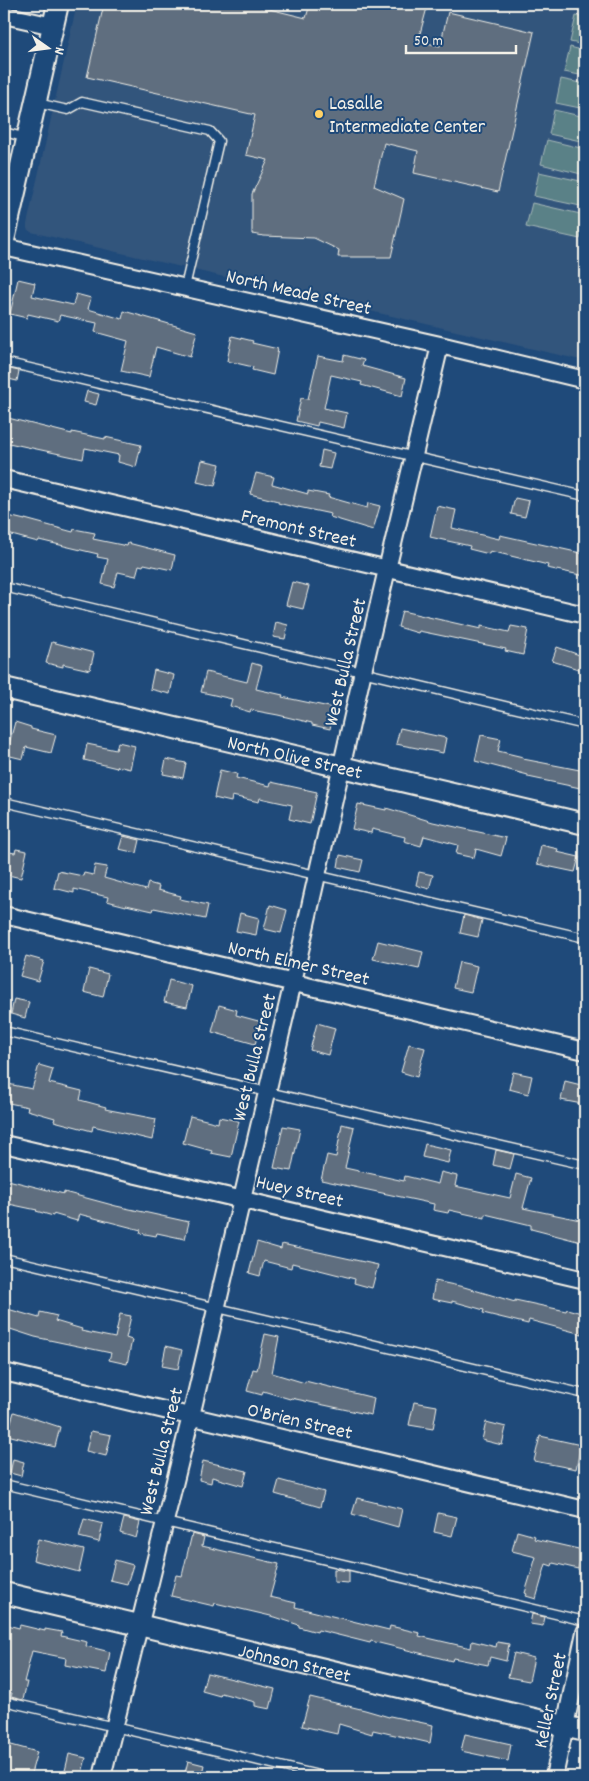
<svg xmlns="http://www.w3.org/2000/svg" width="589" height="1781" font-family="Dekko,sans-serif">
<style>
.built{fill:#32557c}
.green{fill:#5a8187;stroke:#a7b9b8}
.building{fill:#5e6e7f;stroke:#f4f1e8}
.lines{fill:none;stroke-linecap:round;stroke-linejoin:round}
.service-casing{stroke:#f4f1e8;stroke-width:11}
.minor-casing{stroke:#f4f1e8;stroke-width:20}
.tertiary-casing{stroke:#f4f1e8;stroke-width:24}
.service{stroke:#1f4a7a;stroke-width:8}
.minor{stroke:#1f4a7a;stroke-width:16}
.tertiary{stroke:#1f4a7a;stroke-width:20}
.poi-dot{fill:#ffd166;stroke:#1f4a7a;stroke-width:2}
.labels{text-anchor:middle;stroke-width:4;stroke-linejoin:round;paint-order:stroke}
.poi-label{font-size:20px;fill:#f4f1e8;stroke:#1f4a7a;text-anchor:start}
.street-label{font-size:20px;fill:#f4f1e8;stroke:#1f4a7a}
</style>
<rect width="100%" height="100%" fill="#1f4a7a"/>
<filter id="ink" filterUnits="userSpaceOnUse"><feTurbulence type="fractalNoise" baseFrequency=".02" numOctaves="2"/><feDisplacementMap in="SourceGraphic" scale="10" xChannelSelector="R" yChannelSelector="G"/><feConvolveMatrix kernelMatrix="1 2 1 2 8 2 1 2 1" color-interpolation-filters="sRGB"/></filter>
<g filter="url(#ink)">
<!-- built -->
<path class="built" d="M77 4H585V361L31 232 27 229V224Z"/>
<!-- green -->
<path class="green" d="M576 16 585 18V45L570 42Z
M570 47 585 51V76L564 72Z
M561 79 585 84V109L556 103Z
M554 110 585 117V142L549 134Z
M547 140 585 149V175L541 164Z
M539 172 585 182V207L534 196Z
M532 203 585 215 580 239 526 227Z"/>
<!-- building -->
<path class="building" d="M104 4H249L306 18 310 4H428L418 41 440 46 448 12 534 32 498 192 414 173 418 151 384 143 374 186 404 199 391 257H338L339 250 314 238 264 236 252 234V194L268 160 246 155 255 115 87 77Z
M18 279 35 283 32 296 73 305 76 294 91 298 88 309 122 319 124 311 197 332 190 357 156 347 149 377 121 371 128 341 95 332 97 323 60 315 58 321 28 314 27 318 10 314Z
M232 336 253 341 252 343 278 349 273 375 252 370 253 367 227 361Z
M344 355 364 360 362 366 406 378 402 396 361 385 362 382 331 375 324 408 347 413 344 428 318 422 317 426 296 421 301 398 308 399 318 356 343 361Z
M5 368 19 371 17 381 4 378Z
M87 391 99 394 96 405 84 402Z
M4 417 72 434V432L105 439V437L141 445 136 467 118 462 119 455 85 448 83 459 4 442Z
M322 450 334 453 330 469 319 467Z
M202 460 220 464 215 486 197 482Z
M256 473 274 477 272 484 308 494V491L329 495 328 497 367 508 368 503 380 506 373 530 330 517 331 514 298 507V508L278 503V501L250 494Z
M515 498 529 501 525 517 511 514Z
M437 506 456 510 452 528 499 539 500 535 585 554V576L547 568 548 565 490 551 489 554 469 549 470 546 430 537Z
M4 515 25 520V519L73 532 74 529 95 533 93 539 127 546 128 543 175 555 172 570 144 564 143 566 139 565 136 576 118 572 114 587 102 584 108 559 97 557 98 554 39 540 38 542 4 533Z
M292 582 309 586 303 609 286 605Z
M402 611 481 629V626L509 632 511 626 528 629 523 655 505 651 506 649 419 631 418 633 398 627Z
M276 622 288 625 285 639 273 637Z
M52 642 94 653 90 670 63 664V667L46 663Z
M557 647 585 657V671L552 661Z
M252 663 262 666 256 689 283 695 282 697 334 708 330 729 312 725V723L278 715 251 710 250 712 230 706 232 699 201 692 206 672 247 682Z
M154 670 174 675 170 694 150 689Z
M15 722 31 727V729L56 735 51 753 26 747 23 759 6 755Z
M400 728 446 738 443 753 396 744Z
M481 735 501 739 498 751 523 757V759L585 771V789L528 777V775L475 761Z
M118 742 135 746 130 769 117 766V768L84 760 87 744 116 750Z
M166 759 186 763 183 778 163 774Z
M220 770 237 774 236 778 270 786 271 782 317 792 310 824 289 819 292 805 260 798 259 802 232 796 231 802 214 798Z
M358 804 386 810V808L433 822 506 838 501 856 476 849 474 858 456 854 458 845 424 836 421 846 404 841 405 837 372 829 371 833 352 829Z
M123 836 140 840 137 853 119 849Z
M541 845 558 849 557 852 579 857 575 872 537 864Z
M16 849 27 851 21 878 4 874V851L15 853Z
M340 855 363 860 360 872 338 867Z
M95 865 107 867 104 878 146 890 148 883 159 886 158 890 181 896 180 899 208 905 205 919 154 908 153 911 126 905V906L107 901 108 897 74 889V893L54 888 58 871 83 876 84 873 93 875Z
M419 872 433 875 429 889 416 885Z
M270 905 287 910 281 933 264 929Z
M240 913 259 918 256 935 236 931Z
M464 915 482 920 478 937 460 933Z
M378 941 423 952 419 969 373 959Z
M26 956 44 961 38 981 20 976Z
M459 962 477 966 471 992 453 988Z
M89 969 108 974 103 997 84 992Z
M169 980 192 986 187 1007 164 1002Z
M14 999 29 1002 25 1018 11 1014Z
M219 1005 237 1010 236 1015 262 1022 255 1044 212 1032Z
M317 1023 335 1028 328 1055 310 1050Z
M409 1044 425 1048 417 1077 401 1072Z
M39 1065 53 1069 49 1083 82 1091 80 1100 106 1107 105 1109 156 1119 152 1140 93 1126 92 1131 54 1121 55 1118 27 1110 28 1107 4 1102 8 1084 32 1089Z
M513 1072 532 1076 528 1094 509 1089Z
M565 1081 585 1086 582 1104 561 1100Z
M190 1116 218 1123 219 1117 239 1121 231 1157 211 1153 212 1151 183 1143Z
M342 1124 354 1127 345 1168 404 1181 405 1176 438 1184 441 1172 457 1176 455 1186 510 1198 516 1174 531 1178 523 1208 585 1221V1243L531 1229V1225L485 1214V1218L449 1210 448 1213 433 1210 434 1204 321 1180 327 1155 336 1157Z
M283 1126 300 1129 291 1171 274 1168Z
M425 1144 451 1150 448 1163 422 1157Z
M496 1150 514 1154 510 1169 493 1165Z
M4 1179 64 1194V1192L116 1206 189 1222 185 1239 157 1233 156 1236 140 1233 141 1230 79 1214 77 1221 53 1214V1216L36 1211 37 1210 4 1203Z
M257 1242 281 1249 282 1244 378 1265 372 1288 354 1283 355 1279 292 1263 291 1268 264 1261 260 1276 249 1273Z
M435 1281 464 1287 515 1302V1300L566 1311 567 1309 585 1314V1322L582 1334 529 1320 528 1324 483 1313 484 1310 452 1301V1303L432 1299Z
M4 1308 39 1318 40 1312 57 1316 55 1321 82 1329 81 1331 115 1338 120 1314 131 1316 126 1338 132 1340 127 1364 109 1360 111 1353 35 1337 4 1327Z
M265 1334 279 1337 272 1373 305 1383V1381L374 1398 371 1415 291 1398 290 1399 263 1391 262 1395 247 1391 253 1369 257 1370Z
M166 1346 182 1350 178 1369 162 1366Z
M414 1402 437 1406 433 1429 409 1425Z
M14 1412 60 1427 55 1447 7 1435Z
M486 1422 506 1427 502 1445 482 1440Z
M91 1431 111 1435 106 1456 86 1451Z
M540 1436 581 1445 576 1469 534 1461Z
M13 1459 24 1462 21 1476 10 1473Z
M203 1461 247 1471 243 1486 212 1477 211 1483 199 1480Z
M279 1480 324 1492 320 1507 275 1494Z
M357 1498 402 1509 398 1527 352 1514Z
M438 1513 457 1517 452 1536 434 1532Z
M124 1518 140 1522 136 1538 120 1533Z
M84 1519 103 1524 99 1542 79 1537Z
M517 1531 535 1536 534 1539 583 1550 578 1569 553 1563 552 1566 546 1564 536 1599 526 1596 527 1594 525 1593 536 1557 512 1551Z
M192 1534 204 1537 202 1546 279 1564 270 1597 296 1603 295 1607 389 1630 390 1626 420 1633 419 1636 471 1648 472 1641 496 1647 497 1642 509 1644 506 1661 490 1657 488 1665 453 1658 452 1661 371 1641 370 1643 318 1630 317 1632 299 1627V1625L275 1617 215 1603 214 1606 171 1596 176 1575 182 1576Z
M38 1539 84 1550 79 1572 33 1560Z
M115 1560 133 1565 127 1584 110 1580Z
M334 1569 349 1571V1583L334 1582Z
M532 1614 545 1617 543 1626 530 1624Z
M4 1624 19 1628 20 1625 45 1631V1629L62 1632 61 1636 87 1642 86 1646 110 1652 106 1673 65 1665 66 1658 32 1651 24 1682H27L23 1700 11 1697 12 1693 4 1692Z
M514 1653 534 1658 529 1681 508 1677Z
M207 1673 275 1689 270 1709 255 1706V1702L221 1693 220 1696 202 1691Z
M310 1697 365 1710 389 1717 390 1716 433 1725 430 1743 373 1730 372 1734 339 1724 337 1734 302 1726Z
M465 1734 511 1744 508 1761 461 1751Z
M4 1743 37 1752 30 1777H23L4 1772Z
M69 1754 86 1758 81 1777 64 1775Z
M188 1761 204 1765 201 1777H184Z"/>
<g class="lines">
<defs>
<path id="service" d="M37 103 68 110 82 102 210 131 219 141 185 287
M4 132 27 138
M4 362 585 496
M4 587 585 725
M4 802 585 938
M4 1031 585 1165
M4 1258 585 1394
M4 1484 585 1621
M4 1701 327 1777"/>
<path id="minor" d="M4 15 53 26
M4 247 440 345 585 380
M4 479C197 526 391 570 585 615
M4 915 585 1051
M4 1144 585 1280
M4 1372 585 1510
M102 1777 191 1416 293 982 363 671 440 345
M554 1777 585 1632"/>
<g id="tertiary">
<path d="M4 240 58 4"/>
<path id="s1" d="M4 688 585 824"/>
<path id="s2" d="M4 1593 585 1731"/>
</g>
</defs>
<!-- service casing -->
<use href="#service" class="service-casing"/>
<!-- minor casing -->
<use href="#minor" class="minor-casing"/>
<!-- tertiary casing -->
<use href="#tertiary" class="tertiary-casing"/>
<!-- service -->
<use href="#service" class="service"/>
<!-- minor -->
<use href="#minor" class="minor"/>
<!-- tertiary -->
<use href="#tertiary" class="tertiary"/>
</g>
</g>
<!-- markers -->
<circle class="poi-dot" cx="319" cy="114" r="5"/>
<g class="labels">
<!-- poi labels -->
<g class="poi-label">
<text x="329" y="109">Lasalle<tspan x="329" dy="23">Intermediate Center</tspan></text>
</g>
<!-- street labels -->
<g class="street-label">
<text transform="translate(299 291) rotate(13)" y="7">North Meade Street</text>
<text transform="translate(299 527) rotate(13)" y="7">Fremont Street</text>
<text transform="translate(344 662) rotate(-77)" y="7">West Bulla Street</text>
<text dy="7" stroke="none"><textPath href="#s1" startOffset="299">North Olive Street</textPath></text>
<text transform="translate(299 962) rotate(13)" y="7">North Elmer Street</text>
<text transform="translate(253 1057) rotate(-76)" y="7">West Bulla Street</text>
<text transform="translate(300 1190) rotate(13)" y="7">Huey Street</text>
<text transform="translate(300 1420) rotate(13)" y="7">O'Brien Street</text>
<text transform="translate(160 1451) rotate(-76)" y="7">West Bulla Street</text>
<text dy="7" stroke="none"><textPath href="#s2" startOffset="299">Johnson Street</textPath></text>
<text transform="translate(549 1700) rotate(-78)" y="7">Keller Street</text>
</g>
</g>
<!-- margin -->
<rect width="589" height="1781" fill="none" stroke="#1f4a7a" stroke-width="20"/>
<rect x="10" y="10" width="569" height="1761" fill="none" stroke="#f4f1e8" stroke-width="2" filter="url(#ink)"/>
<!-- north arrow -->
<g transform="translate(48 48) rotate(104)" stroke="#1f4a7a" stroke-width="4" paint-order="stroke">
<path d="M0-4L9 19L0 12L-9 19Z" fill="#f4f1e8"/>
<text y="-8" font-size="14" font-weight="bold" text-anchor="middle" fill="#f4f1e8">N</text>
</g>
<!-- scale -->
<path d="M406 45v8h110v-8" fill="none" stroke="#f4f1e8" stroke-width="2.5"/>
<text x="414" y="45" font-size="15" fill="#f4f1e8" stroke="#1f4a7a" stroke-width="4" paint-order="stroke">50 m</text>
</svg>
